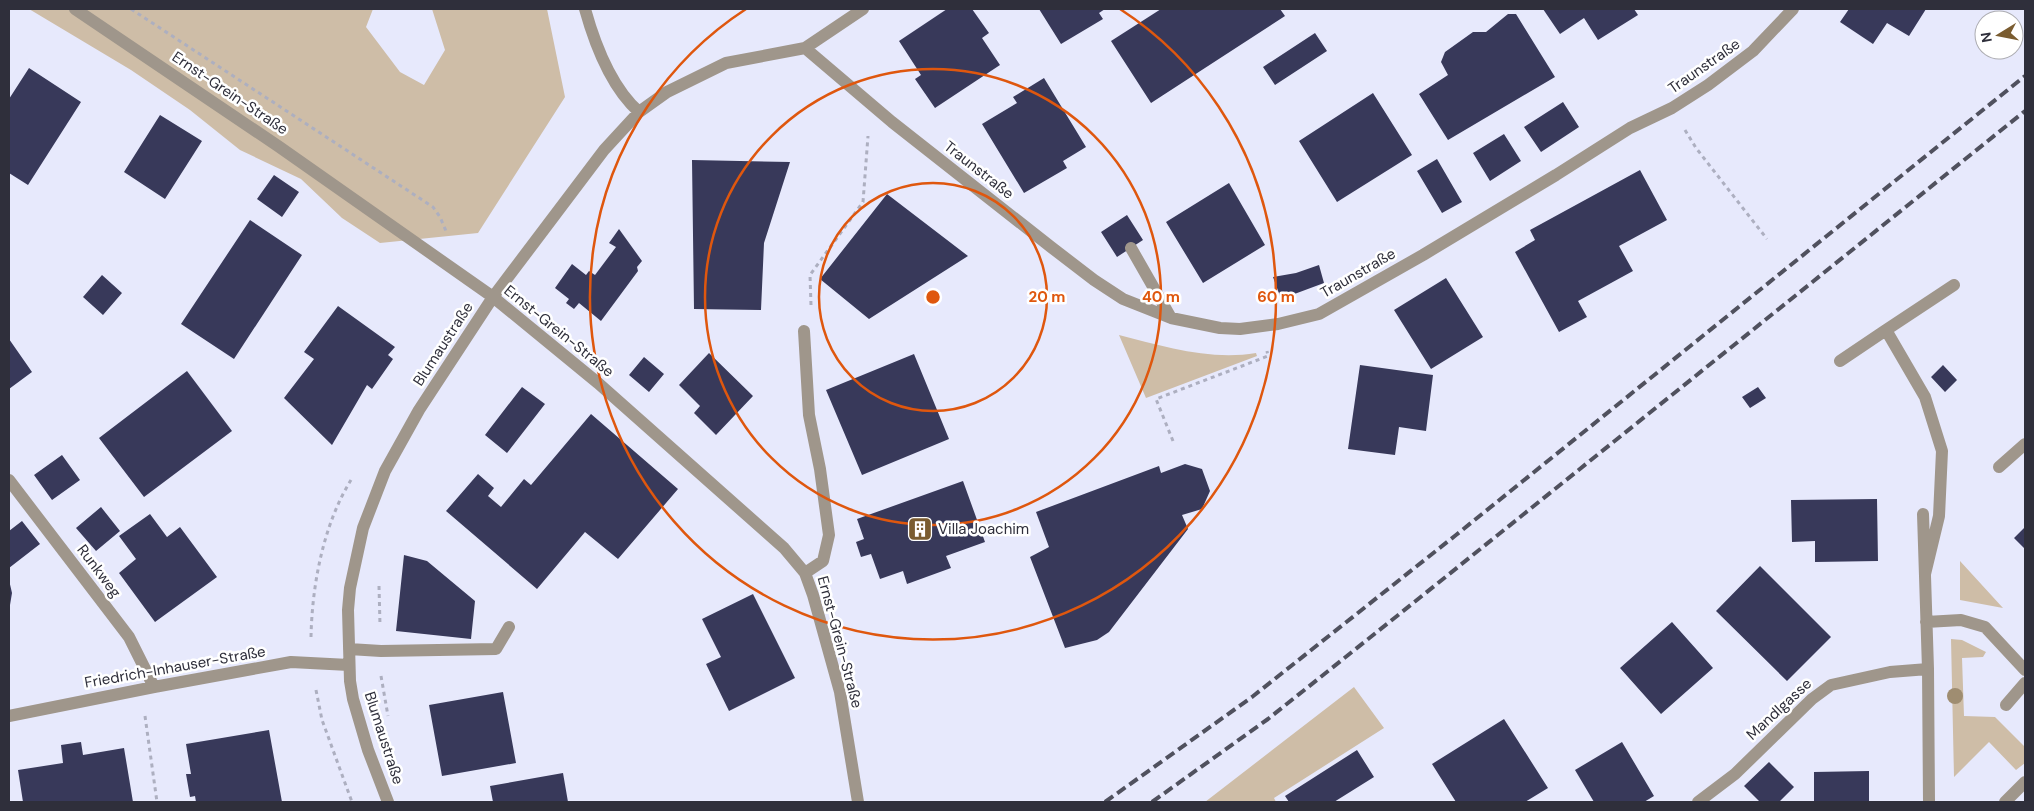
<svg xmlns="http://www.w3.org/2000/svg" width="2034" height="811" font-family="'DM Sans',sans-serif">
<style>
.green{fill:#cebda7}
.building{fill:#38395a}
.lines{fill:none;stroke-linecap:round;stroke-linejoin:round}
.path{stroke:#adafc0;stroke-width:3;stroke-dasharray:4 4;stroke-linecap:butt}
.minor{stroke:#9f968b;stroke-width:12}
.rail{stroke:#50515e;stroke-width:4;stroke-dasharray:10 5;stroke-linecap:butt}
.tree{fill:#9f8d71}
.ring{fill:none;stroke:#df570e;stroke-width:2.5}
.labels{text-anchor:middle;stroke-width:5;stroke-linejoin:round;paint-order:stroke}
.street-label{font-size:15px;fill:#2f2f3b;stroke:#fff}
.poi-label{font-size:15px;fill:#2f2f3b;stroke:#fff;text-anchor:start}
.centre{fill:#df570e;stroke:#fff;stroke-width:2.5}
.ring-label{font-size:15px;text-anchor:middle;font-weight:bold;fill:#df570e;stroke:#fff;stroke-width:5;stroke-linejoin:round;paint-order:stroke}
</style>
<rect width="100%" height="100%" fill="#e7e9fc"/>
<!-- green -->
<path class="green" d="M29 9H373L366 27 400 72 424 85 445 50 432 9H547L565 97 478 233 380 243 342 218 301 179 240 150 190 110 131 70Z
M1119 335C1163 346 1210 361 1256 353L1257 356 1146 398Z
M1960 561 2003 608 1960 600Z
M1951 639 1962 640 1986 652 1983 657 1962 658 1964 716 1995 717 2025 747V763L2016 770 1989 742 1954 777Z
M1354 687 1384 728 1274 798 1276 802H1205Z"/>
<!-- building -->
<path class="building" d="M947 9H972L989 33 982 38 1000 65 935 108 915 79 921 75 899 41Z
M1039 9H1105L1099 13 1103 19 1061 44Z
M1161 9H1280L1285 16 1151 103 1111 41Z
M1543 9H1634L1638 15 1598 40 1584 18 1560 34Z
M1849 9H1926L1909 36 1887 23 1873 44 1840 22Z
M1508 14H1516L1555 77 1448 140 1419 94 1448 75 1441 62 1445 52 1473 32H1486Z
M1315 33 1327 51 1275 85 1263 67Z
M29 68 81 102 28 185 9 173V99Z
M1044 78 1086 147 1063 161 1067 168 1024 193 982 124 1017 103 1013 97Z
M1373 93 1412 155 1337 202 1299 141Z
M1563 102 1579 127 1541 152 1524 127Z
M160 115 202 141 165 199 124 172Z
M1504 134 1521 161 1490 181 1473 153Z
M1437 159 1462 202 1442 213 1417 171Z
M692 160 790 162 764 243 761 310 694 309Z
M1640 170 1667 220 1619 246 1633 271 1578 301 1587 317 1559 332 1515 252 1535 240 1530 230Z
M274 175 299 192 282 217 257 199Z
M1229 183 1265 245 1203 283 1166 222Z
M887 194 968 256 869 319 820 279Z
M1127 215 1143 240 1117 257 1101 232Z
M250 220 302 255 234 359 181 324Z
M619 229 642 261 637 267 638 271 601 321 579 303 574 309 566 303 569 299 555 288 572 264 586 275 589 271 595 275 616 247 609 243Z
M1319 265 1324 283 1281 299 1273 277 1296 273Z
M102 275 122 293 103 315 83 297Z
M1446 278 1483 337 1431 369 1394 310Z
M338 306 395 347 388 355 393 359 372 389 367 385 332 445 284 398 314 359 304 352Z
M9 339 32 372 9 389Z
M709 353 753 396 716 435 694 413 700 406 679 385Z
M914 354 949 439 862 475 826 390Z
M644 357 664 374 649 392 629 375Z
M1360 365 1433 375 1426 431 1399 427 1395 455 1348 449Z
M1943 365 1957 380 1945 392 1931 377Z
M187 371 232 431 144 497 99 438Z
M522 387 545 404 507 453 485 435Z
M1758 387 1766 398 1750 408 1742 397Z
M591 414 678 489 618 559 585 532 537 589 446 511 478 474 494 488 488 496 501 507 524 479 531 485Z
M62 455 80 480 52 500 34 475Z
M1185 464 1202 469 1210 491 1202 509 1182 515 1188 529 1109 632 1097 640 1065 648 1030 557 1049 547 1036 512 1159 466 1161 473Z
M963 481 985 542 946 556 951 568 907 584 903 571 880 579 871 554 861 557 856 542 864 539 857 519Z
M1877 499 1878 561 1815 562V541L1792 542 1791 500Z
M101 507 120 531 96 551 76 528Z
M150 514 167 537 180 527 217 577 155 622 119 573 136 559 119 536Z
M22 521 40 544 9 568V531Z
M2025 527V549L2014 538Z
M404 555 427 561 475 601 471 639 396 631Z
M1760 566 1831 637 1787 681 1716 611Z
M9 580 12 593 9 611Z
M753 594 795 678 729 711 706 664 721 657 702 619Z
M1672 622 1713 668 1661 714 1620 668Z
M503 692 516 763 442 776 429 705Z
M1504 719 1548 788 1525 802H1456L1432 764Z
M269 730 282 802H196L195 796 190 797 186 774H191L186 744Z
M81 742 83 755 124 748 133 802H23L18 770 63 763 61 745Z
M1622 742 1654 796 1644 802H1594L1575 770Z
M1357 750 1374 777 1334 802H1289L1285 796Z
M1769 762 1794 787 1779 802H1760L1744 786Z
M1869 771V802H1814V772Z
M563 773 568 802H493L490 786Z"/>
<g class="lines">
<!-- path -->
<path class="path" d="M131 9 433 207 440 217 446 231
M1685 130 1696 148 1767 239
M811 305 810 275 863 202 868 136
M1173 441 1156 399 1268 356 1267 351
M379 586 380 625
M311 637C312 586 323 525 351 480
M381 676 388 716
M316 690 322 720 352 802
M145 716 157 802"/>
<!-- minor -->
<path class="minor" d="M75 9 278 146 493 297 598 383 784 548 805 573 813 595 840 692 858 802
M585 9C595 45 611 87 639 112
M805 48 892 122 1051 247 1094 280 1123 299 1171 318 1220 328 1240 329 1278 324 1319 314 1423 255 1556 175 1630 128 1672 108 1708 85 1753 51 1793 9
M1131 248 1171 318
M804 331 809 415 820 469 829 535 823 561 805 573
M1840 361 1886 330
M1999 467 2025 444
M9 480 129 637 154 687
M1923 514 1928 669 1929 802
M1925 574 1939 516 1942 451 1925 397 1886 330 1954 285
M1926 622 1961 620 1985 627 2025 670
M349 649 381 651 496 649 509 627
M2006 705 2025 683
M9 716 154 687 291 662 349 665
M388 802 368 750 353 699 350 681 348 610 350 588 363 528 385 471 419 410 493 297 604 150 639 112 667 92 726 63 805 48 863 9
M1698 802 1735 774 1812 699 1831 685 1890 672 1928 669
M2005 802 2025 782"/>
<!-- rail -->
<path class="rail" d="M1105 802 1252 697 1456 535 2025 76
M1152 802 1268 719 1397 616 2025 111"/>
</g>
<!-- trees -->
<circle class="tree" cx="1955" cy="696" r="8"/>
<!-- distance rings -->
<g class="ring">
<circle cx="933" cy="297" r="114"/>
<circle cx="933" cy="297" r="228"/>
<path d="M1120 9A343 343 0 1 1 746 9"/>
</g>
<!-- icons -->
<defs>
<symbol id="building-square" viewBox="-11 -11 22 22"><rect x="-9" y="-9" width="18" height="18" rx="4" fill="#7a5c30" stroke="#fff"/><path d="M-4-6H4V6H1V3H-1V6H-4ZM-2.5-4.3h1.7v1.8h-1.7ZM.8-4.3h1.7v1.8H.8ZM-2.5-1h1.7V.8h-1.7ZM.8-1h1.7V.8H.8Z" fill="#fff"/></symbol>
</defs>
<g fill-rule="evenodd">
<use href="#building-square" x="906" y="515" width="28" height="28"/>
</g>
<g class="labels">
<!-- street labels -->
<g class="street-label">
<text transform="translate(1704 66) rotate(-35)" y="5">Traunstraße</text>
<text transform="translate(230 93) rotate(34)" y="5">Ernst-Grein-Straße</text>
<text transform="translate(979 170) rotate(38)" y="5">Traunstraße</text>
<text transform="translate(1358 273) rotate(-30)" y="5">Traunstraße</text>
<text transform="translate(559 331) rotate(39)" y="5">Ernst-Grein-Straße</text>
<text transform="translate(443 344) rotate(-57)" y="5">Blumaustraße</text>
<text transform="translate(99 571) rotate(53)" y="5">Runkweg</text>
<text transform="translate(840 642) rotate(75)" y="5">Ernst-Grein-Straße</text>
<text transform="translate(175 667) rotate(-10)" y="5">Friedrich-Inhauser-Straße</text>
<text transform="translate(1779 709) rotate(-43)" y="5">Mandlgasse</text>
<text transform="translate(384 738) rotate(72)" y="5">Blumaustraße</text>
</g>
<!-- poi labels -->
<g class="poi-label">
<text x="938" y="534">Villa Joachim</text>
</g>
</g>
<circle cx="933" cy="297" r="8" class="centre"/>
<g class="ring-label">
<text x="1047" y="302">20 m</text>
<text x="1161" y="302">40 m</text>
<text x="1276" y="302">60 m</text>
</g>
<!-- border -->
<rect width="2034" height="811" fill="none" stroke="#2f2f3b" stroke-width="20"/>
<!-- north arrow -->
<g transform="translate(1999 35) rotate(260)"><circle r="24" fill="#ffffff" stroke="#acacb1"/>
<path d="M0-4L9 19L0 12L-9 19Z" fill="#7a5c30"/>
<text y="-8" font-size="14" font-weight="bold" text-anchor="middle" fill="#2f2f3b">N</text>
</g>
</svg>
